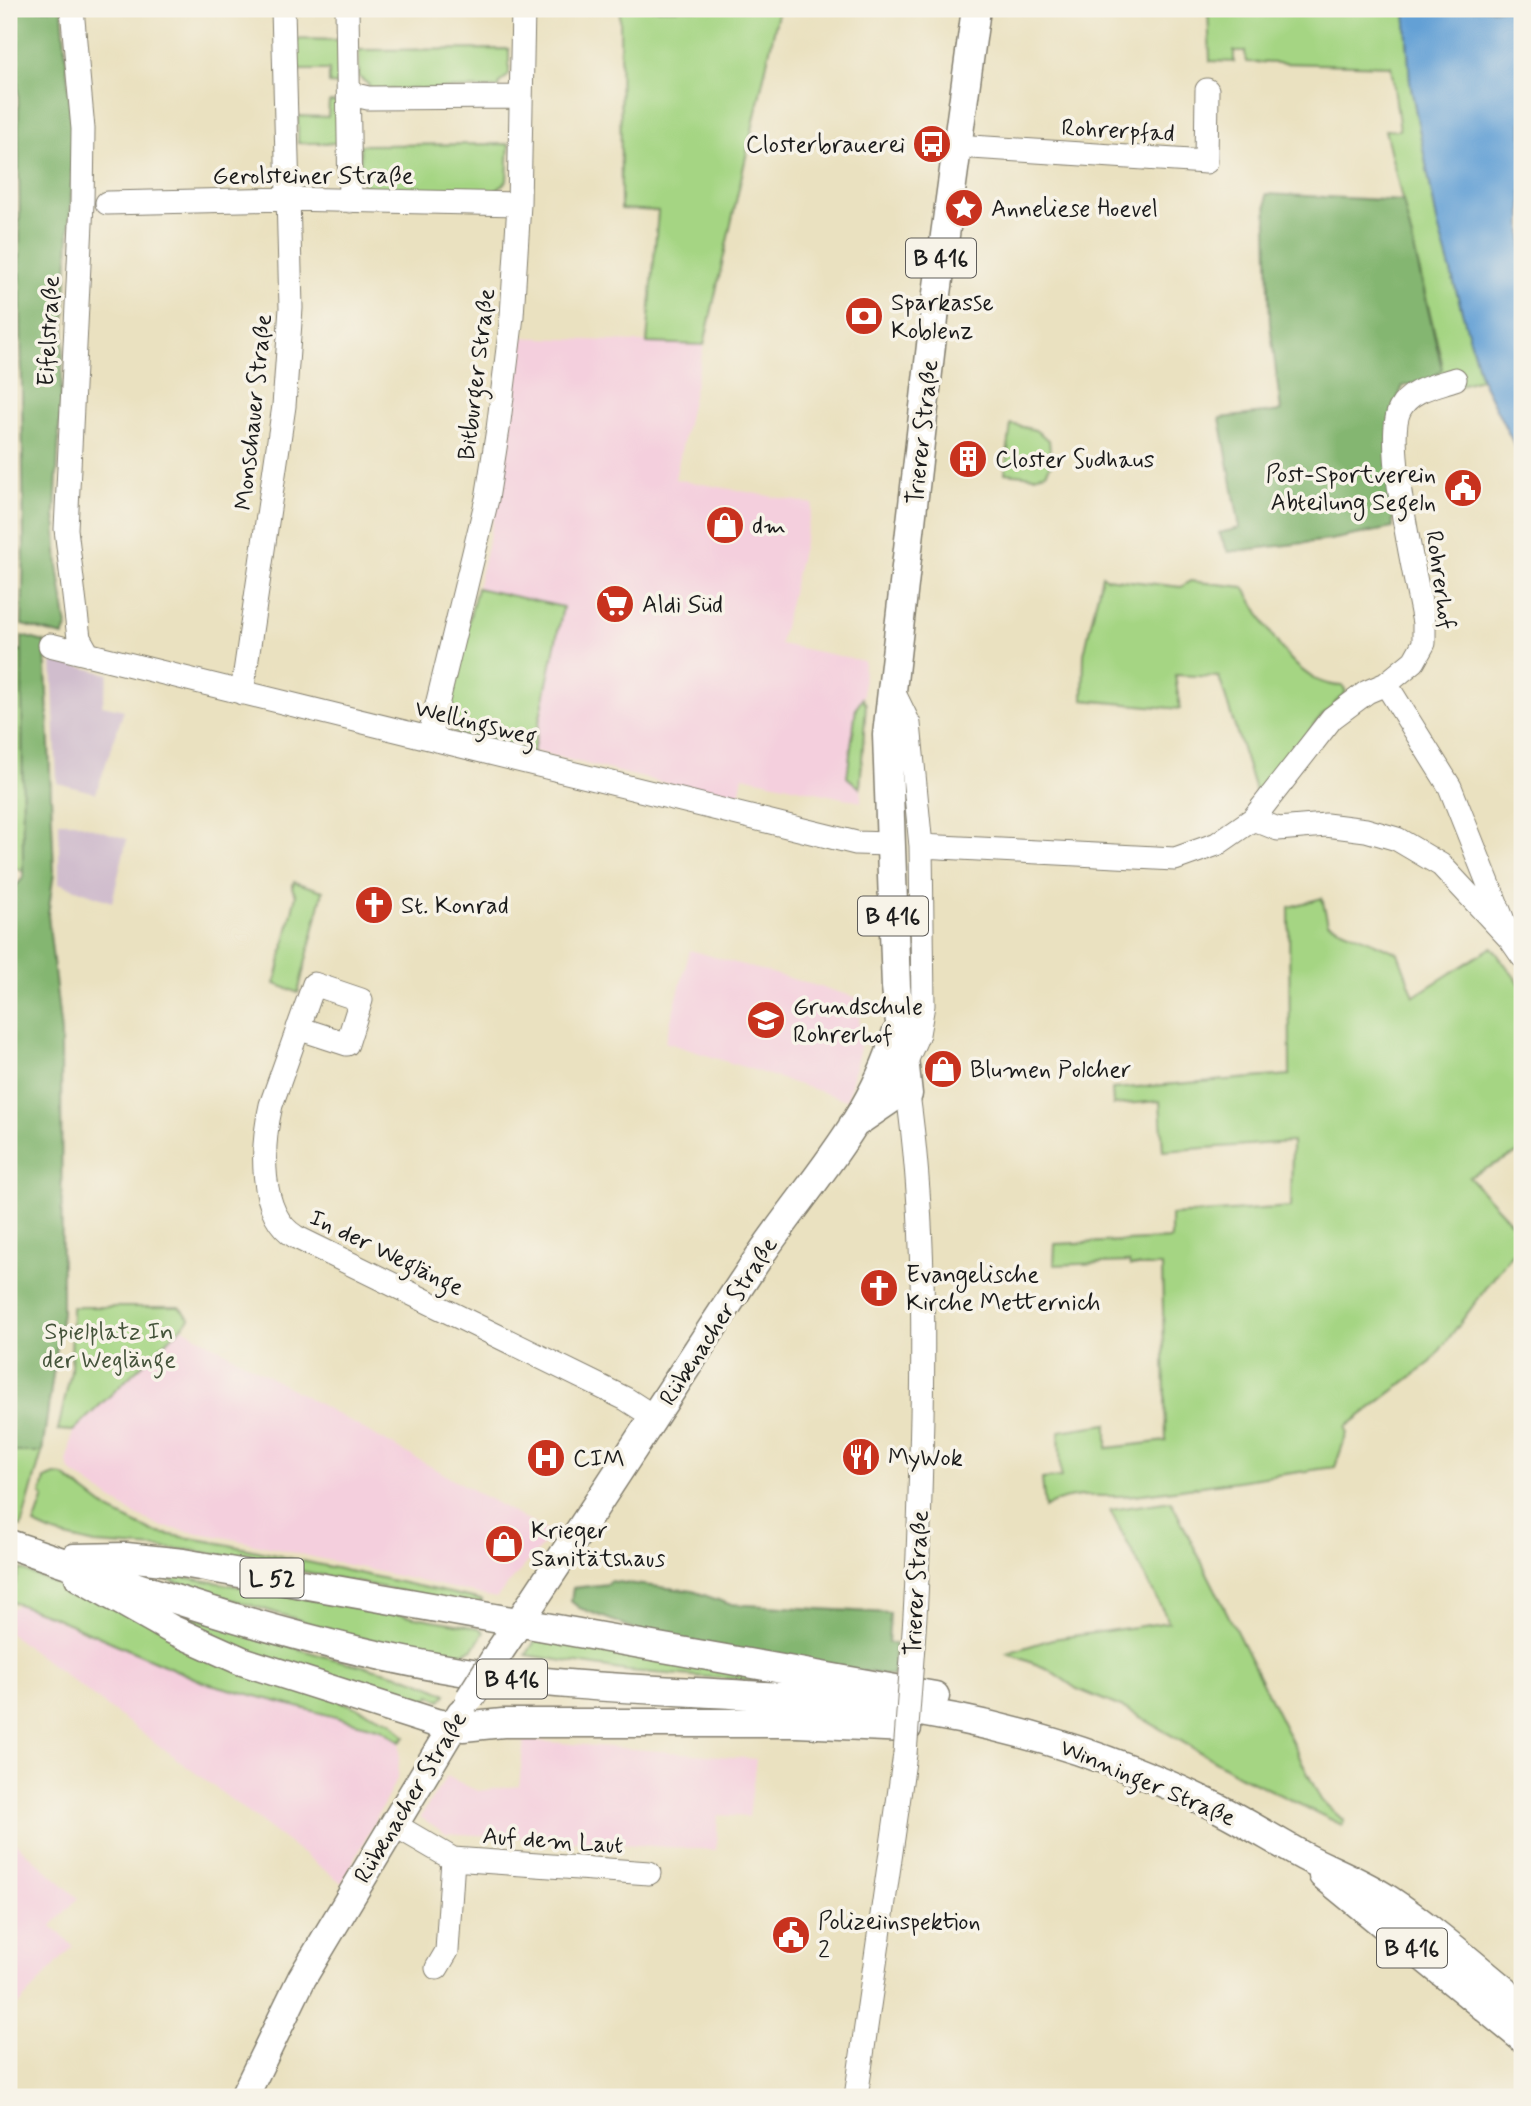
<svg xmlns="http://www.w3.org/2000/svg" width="1531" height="2106" font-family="Mynerve,sans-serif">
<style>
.built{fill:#f4cfdd}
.industrial{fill:#d0bdcd}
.green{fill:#a5d583;stroke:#607850;stroke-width:2}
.forest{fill:#84b671;stroke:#506946;stroke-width:2}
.water{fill:#64a0d5;stroke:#405e78;stroke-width:2}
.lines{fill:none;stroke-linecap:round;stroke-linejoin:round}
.minor-casing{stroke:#837e6e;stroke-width:25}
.major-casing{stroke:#837e6e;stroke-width:31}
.minor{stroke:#fff;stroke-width:23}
.major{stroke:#fff;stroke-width:28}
.minor-bridge-casing{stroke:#837e6e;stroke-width:25;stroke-linecap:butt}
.major-bridge-casing{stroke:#837e6e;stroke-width:31;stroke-linecap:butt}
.minor-bridge{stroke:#fff;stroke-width:23}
.major-bridge{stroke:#fff;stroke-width:28}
.labels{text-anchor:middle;stroke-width:7;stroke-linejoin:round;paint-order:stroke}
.shield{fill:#f7f3e8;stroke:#5e5c59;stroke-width:2}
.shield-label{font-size:23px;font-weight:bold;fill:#1c1c1c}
.street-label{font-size:24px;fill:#1c1c1c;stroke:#f7f3e8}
.poi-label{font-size:24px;fill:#1c1c1c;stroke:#f7f3e8;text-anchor:start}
.park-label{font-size:24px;fill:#45543b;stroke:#f7f3e8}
</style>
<rect width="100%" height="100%" fill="#f7f3e8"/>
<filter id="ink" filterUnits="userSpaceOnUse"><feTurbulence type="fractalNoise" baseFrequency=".0143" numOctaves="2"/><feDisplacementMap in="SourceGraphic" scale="14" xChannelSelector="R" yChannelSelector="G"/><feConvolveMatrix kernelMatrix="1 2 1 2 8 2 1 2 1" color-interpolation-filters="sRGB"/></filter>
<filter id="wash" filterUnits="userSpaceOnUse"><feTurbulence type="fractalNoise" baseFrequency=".00686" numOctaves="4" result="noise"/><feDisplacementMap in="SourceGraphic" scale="28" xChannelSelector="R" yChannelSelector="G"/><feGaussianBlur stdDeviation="1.57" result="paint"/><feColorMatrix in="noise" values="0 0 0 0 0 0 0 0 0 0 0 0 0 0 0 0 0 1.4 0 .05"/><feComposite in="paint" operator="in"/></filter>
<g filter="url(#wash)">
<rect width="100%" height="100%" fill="#eae1c0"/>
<!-- built -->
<path class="built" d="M518 337 704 345 675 479 813 504 780 644 864 661 861 802 743 776 738 801 533 751 563 607 477 588 504 475Z
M690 950 859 998 860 1048 847 1100 665 1042Z
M181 1327 534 1524 553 1534 496 1598 228 1538 163 1527 132 1513 71 1472 67 1463 73 1431Z
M19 1604 203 1682 381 1729 400 1742 398 1777 342 1883 9 1633V1610Z
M524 1740 756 1759 749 1817 718 1815 716 1850 445 1833 420 1817 447 1776 477 1791 519 1786Z
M9 1837 78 1898 52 1926 73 1946 9 2015Z"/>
<!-- industrial -->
<path class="industrial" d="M52 660 109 674 102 705 124 710 96 793 57 783Z
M59 822H74L127 839 112 902 59 883Z"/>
<!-- green -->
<path class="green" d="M620 9H779L704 345 647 343 658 211 621 209Z
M1208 9H1405L1410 82 1438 225 1481 379 1441 390 1438 375 1442 362 1385 130H1400L1391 66 1246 62 1245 51H1234V62L1210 61Z
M297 39 342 40V85L329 84V70H297Z
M509 49V75L499 83V88L369 90V85L359 77V50Z
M329 102H342V143H298V116L328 117Z
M509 144 507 180 497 190 496 195 369 193V187L362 184 361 179 360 145Z
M1011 424 1035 430 1049 440 1051 464 1046 473 1034 476 1005 473Z
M1102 575 1106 578 1181 587 1190 581 1244 587C1266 624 1293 686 1343 686L1346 692 1316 722 1258 799 1219 677 1175 675 1180 709 1083 700 1084 654Z
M477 588 563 607 532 756 458 736 449 723 447 709Z
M9 648 22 651 23 871 9 866Z
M862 698 866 704 860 788 847 777 856 708Z
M294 882 323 891 298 993 275 984 296 895 292 888Z
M1322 898 1328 923 1398 953 1414 996 1492 947 1522 987V1151L1469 1177 1522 1234V1240L1431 1362 1346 1427 1347 1433 1335 1467C1268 1476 1201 1487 1134 1495 1105 1499 1070 1489 1045 1508L1042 1479 1061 1477 1059 1431 1107 1424V1448L1166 1441 1162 1266H1130L1129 1262 1054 1265 1055 1244 1171 1239V1215L1291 1207 1292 1142 1163 1151 1160 1101 1113 1105 1112 1089 1290 1075 1289 907Z
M72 1307H179L190 1319 73 1431 58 1430 71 1371Z
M9 1452H42L21 1527 9 1523Z
M55 1475 64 1476 110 1511 153 1532 220 1543 482 1600 479 1607 232 1557 189 1550 95 1544 54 1534 34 1525 44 1497 41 1495 45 1479Z
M1171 1501 1321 1800 1344 1821 1342 1825 1239 1775 1128 1710 1077 1689 1048 1669 1007 1653 1052 1639 1169 1622 1110 1510Z
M20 1569 392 1722 405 1737 400 1742 381 1729 203 1682 54 1617 9 1601Z
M149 1571 479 1628 484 1632 473 1649 454 1656 351 1636 149 1574Z
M127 1593C192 1616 257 1637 323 1656 365 1668 408 1673 446 1694L441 1701 430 1695 422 1709 237 1651Z
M537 1638 799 1684 627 1671 526 1655Z"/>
<!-- forest -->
<path class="forest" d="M17 9H62L72 129V179L55 514 58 566 67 627 63 636 22 625 24 546Z
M1266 194 1403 201 1442 369 1431 380 1403 386 1391 415 1393 528 1330 540 1228 552 1219 533 1240 528 1220 418 1281 411 1270 324Z
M22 636 45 642 54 872 48 915 61 1033 62 1312 42 1452H9V894L23 878Z
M609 1581 693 1591 729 1604 890 1613 888 1643 895 1644 893 1676 659 1638 579 1608 571 1601 573 1588 608 1584Z"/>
<!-- water -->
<path class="water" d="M1405 9H1522V460L1481 379 1438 226 1410 82Z"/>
</g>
<g filter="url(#ink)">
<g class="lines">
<defs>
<path id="minor" d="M72 9 83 129 82 203 66 529 79 638 88 654
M347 9 350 201
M351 94 368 98 521 97
M956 146 1206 162 1207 90
M107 203 287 199 519 204
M50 645 856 843 889 844
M1386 684 1450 787 1506 928
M892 689 909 724 921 846 923 1005 918 1034 904 1066
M242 693 284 406 291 308 283 9
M429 738 487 499 498 429 512 316 519 204 523 9
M1253 819 1278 829 1326 825 1366 830 1397 839 1441 865 1511 940 1522 956
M921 846 1175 859 1217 844 1253 819 1332 718 1367 692 1386 684 1414 661 1424 643V623C1417 582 1383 440 1400 409 1411 389 1435 386 1455 379
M298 1028 347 1044 361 1000 314 984 271 1105C262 1144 257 1214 296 1237L626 1399 654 1417
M908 1094C923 1202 924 1309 922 1417 920 1493 919 1569 913 1645
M393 1824 453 1859 649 1873
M437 1968 447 1951 453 1859
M856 2097 905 1754"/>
<path id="major" d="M853 1125 894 1097 908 1094 896 987 887 735 936 301 976 9
M9 1544C156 1594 306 1646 460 1671 601 1694 745 1689 887 1707 1003 1722 1113 1756 1218 1808 1247 1823 1274 1840 1303 1856 1332 1871 1362 1882 1389 1900 1436 1931 1479 1970 1522 2005
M74 1558 126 1557 183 1563 935 1696
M79 1577 171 1629 242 1661 436 1723 463 1727 503 1723H797L907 1728
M499 1652C588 1520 673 1386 761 1254 809 1184 873 1117 896 1034
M1323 1875 1522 2038
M244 2097 302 1978 461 1713"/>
</defs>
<!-- minor casing -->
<use href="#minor" class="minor-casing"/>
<!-- major casing -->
<use href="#major" class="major-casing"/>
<!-- minor -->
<use href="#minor" class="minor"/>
<!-- major -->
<use href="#major" class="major"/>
<defs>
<path id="minor-bridge" d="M905 1754 913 1645"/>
<path id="major-bridge" d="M470 1698 499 1652"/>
</defs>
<!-- minor-bridge casing -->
<use href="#minor-bridge" class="minor-bridge-casing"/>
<!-- major-bridge casing -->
<use href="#major-bridge" class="major-bridge-casing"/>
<!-- minor-bridge -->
<use href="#minor-bridge" class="minor-bridge"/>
<!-- major-bridge -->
<use href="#major-bridge" class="major-bridge"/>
</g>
</g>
<!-- icons -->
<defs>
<symbol id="bus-disc" viewBox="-11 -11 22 22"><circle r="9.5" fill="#c8321e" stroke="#f7f3e8"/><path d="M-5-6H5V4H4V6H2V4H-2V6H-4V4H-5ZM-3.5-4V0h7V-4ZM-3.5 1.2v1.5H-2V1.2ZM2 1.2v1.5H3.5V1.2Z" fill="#fff"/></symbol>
<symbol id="sight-disc" viewBox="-11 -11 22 22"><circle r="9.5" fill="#c8321e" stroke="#f7f3e8"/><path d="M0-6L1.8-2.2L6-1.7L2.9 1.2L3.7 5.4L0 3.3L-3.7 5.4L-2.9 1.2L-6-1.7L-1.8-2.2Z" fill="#fff"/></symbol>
<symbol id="bank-disc" viewBox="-11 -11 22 22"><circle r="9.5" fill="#c8321e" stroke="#f7f3e8"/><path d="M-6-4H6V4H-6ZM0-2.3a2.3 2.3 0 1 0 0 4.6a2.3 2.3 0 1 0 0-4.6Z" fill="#fff"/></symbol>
<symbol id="building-disc" viewBox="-11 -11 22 22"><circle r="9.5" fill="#c8321e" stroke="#f7f3e8"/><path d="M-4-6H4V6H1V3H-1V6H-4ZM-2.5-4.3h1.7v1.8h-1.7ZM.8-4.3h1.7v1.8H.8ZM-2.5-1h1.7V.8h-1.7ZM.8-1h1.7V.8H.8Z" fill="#fff"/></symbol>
<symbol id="civic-disc" viewBox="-11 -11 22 22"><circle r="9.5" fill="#c8321e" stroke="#f7f3e8"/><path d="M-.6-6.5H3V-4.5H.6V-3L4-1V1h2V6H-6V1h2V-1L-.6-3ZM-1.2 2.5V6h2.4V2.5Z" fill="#fff"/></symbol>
<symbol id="shop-disc" viewBox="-11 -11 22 22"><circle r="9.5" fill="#c8321e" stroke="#f7f3e8"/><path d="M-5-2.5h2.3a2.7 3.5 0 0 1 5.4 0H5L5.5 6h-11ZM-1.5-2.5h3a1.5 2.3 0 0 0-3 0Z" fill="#fff"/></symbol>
<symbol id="supermarket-disc" viewBox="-11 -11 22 22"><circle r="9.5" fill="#c8321e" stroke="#f7f3e8"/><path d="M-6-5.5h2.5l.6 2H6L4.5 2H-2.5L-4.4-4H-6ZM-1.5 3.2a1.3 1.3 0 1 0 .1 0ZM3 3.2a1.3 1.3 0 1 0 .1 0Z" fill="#fff"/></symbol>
<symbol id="church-disc" viewBox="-11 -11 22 22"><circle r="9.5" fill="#c8321e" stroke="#f7f3e8"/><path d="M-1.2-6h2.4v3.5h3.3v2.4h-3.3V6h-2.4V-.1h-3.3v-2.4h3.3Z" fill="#fff"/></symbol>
<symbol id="school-disc" viewBox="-11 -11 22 22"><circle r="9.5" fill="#c8321e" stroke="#f7f3e8"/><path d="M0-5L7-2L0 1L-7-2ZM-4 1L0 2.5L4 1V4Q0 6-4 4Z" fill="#fff"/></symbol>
<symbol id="restaurant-disc" viewBox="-11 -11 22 22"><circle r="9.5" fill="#c8321e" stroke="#f7f3e8"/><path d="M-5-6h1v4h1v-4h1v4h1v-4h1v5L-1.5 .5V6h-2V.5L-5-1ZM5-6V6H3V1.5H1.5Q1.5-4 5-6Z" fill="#fff"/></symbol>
<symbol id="hospital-disc" viewBox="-11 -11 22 22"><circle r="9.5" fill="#c8321e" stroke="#f7f3e8"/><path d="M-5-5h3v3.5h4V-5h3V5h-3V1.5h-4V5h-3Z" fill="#fff"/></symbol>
</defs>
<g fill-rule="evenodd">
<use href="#bus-disc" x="910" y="122" width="44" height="44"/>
<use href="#sight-disc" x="942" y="186" width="44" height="44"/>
<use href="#bank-disc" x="842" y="294" width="44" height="44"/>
<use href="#building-disc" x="946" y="437" width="44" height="44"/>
<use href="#civic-disc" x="1441" y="466" width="44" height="44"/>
<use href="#shop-disc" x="703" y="503" width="44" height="44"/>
<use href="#supermarket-disc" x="593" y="582" width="44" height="44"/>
<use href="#church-disc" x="352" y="883" width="44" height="44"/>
<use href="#school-disc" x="744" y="998" width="44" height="44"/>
<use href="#shop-disc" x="921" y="1047" width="44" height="44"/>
<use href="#church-disc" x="857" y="1266" width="44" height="44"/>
<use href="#restaurant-disc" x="839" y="1435" width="44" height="44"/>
<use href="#hospital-disc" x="524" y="1436" width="44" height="44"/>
<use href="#shop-disc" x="482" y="1522" width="44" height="44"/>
<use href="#civic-disc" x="769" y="1913" width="44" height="44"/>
</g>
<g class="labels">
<!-- shield labels -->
<g class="shield">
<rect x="906" y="238.5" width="70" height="39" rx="5"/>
<rect x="858" y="896.5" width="70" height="39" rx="5"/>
<rect x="240.5" y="1558.5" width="63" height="39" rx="5"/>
<rect x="477" y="1659.5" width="70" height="39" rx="5"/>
<rect x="1377" y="1928.5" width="70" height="39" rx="5"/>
</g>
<g class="shield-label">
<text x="941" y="266">B 416</text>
<text x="893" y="924">B 416</text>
<text x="272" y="1586">L 52</text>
<text x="512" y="1687">B 416</text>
<text x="1412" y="1956">B 416</text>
</g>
<!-- street labels -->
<g class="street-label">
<text transform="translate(1118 130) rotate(3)" y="8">Rohrerpfad</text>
<text x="313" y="183">Gerolsteiner Straße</text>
<text transform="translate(48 331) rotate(-87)" y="8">Eifelstraße</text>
<text transform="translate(476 374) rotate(-83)" y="8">Bitburger Straße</text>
<text transform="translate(253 412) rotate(-84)" y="8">Monschauer Straße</text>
<text transform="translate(922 432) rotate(-84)" y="8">Trierer Straße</text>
<text transform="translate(1441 580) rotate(82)" y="8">Rohrerhof</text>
<text transform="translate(476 722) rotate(14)" y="8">Wellingsweg</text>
<text transform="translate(387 1252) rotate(26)" y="8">In der Weglänge</text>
<text transform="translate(718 1321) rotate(-57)" y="8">Rübenacher Straße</text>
<text transform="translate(916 1583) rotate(-87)" y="8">Trierer Straße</text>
<text transform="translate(1148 1782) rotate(23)" y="8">Winninger Straße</text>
<text transform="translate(410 1797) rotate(-59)" y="8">Rübenacher Straße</text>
<text transform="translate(553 1840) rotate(4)" y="8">Auf dem Laut</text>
</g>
<!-- poi labels -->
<g class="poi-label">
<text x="905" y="152" text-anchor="end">Closterbrauerei</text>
<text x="991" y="216">Anneliese Hoevel</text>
<text x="891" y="310">Sparkasse<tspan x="891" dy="28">Koblenz</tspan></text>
<text x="995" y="467">Closter Sudhaus</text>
<text x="1436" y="482" text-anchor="end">Post-Sportverein<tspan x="1436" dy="28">Abteilung Segeln</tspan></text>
<text x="752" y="533">dm</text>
<text x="642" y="612">Aldi Süd</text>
<text x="401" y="913">St. Konrad</text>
<text x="793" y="1014">Grundschule<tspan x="793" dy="28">Rohrerhof</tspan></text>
<text x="970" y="1077">Blumen Polcher</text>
<text x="906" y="1282">Evangelische<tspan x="906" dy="28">Kirche Metternich</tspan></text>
<text x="888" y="1465">MyWok</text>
<text x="573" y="1466">CIM</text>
<text x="531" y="1538">Krieger<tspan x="531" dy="28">Sanitätshaus</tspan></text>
<text x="818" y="1929">Polizeiinspektion<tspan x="818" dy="28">2</tspan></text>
</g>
<!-- park labels -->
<g class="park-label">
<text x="109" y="1339">Spielplatz In<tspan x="109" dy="28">der Weglänge</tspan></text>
</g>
</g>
<!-- margin -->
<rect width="1531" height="2106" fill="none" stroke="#f7f3e8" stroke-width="35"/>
</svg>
